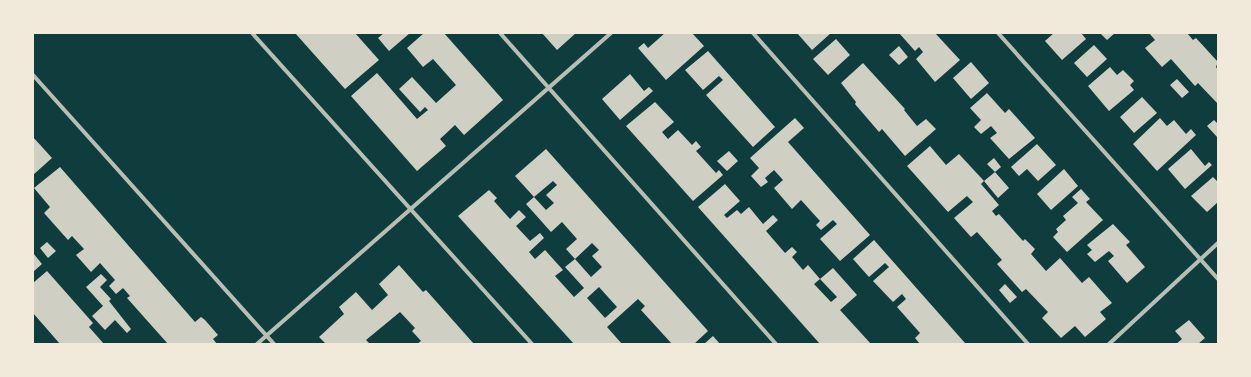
<svg xmlns="http://www.w3.org/2000/svg" width="1251" height="377" font-family="'Exo 2',sans-serif">
<style>
.building{fill:#cfcfc3;fill-rule:evenodd}
.lines{fill:none;stroke-linecap:round;stroke-linejoin:round}
.minor{stroke:#b8beb3;stroke-width:4}
</style>
<rect width="100%" height="100%" fill="#0f3d3e"/>
<!-- building -->
<path class="building" d="M295 33H355L379 60 345 89Z
M384 33H410L389 51 378 38Z
M424 33H444L503 100 464 135 455 125 440 139 446 146 417 171 351 96 377 73 417 119 428 110 425 107 420 112 399 89 412 77 436 103 456 85 433 59 423 67 407 48Z
M542 33H576L557 50Z
M665 33H692L704 46 666 80 638 48 644 43 648 48Z
M797 33H831L812 50Z
M899 33H935L960 60 935 82 916 59 923 52 919 47 915 51Z
M1054 33H1081L1086 39 1062 60 1045 41Z
M1100 33H1115L1107 40Z
M1149 33H1187L1193 40 1196 38 1218 62 1216 67 1218 70V104L1198 83 1195 86 1171 59 1162 67 1145 48 1155 40Z
M836 39 850 55 828 75 813 59Z
M1094 45 1107 59 1087 77 1074 63Z
M899 46 908 57 899 65 889 55Z
M708 51 775 127 753 147 706 95 723 80 719 76 703 90 685 70Z
M971 62 989 83 971 99 953 78Z
M863 63 905 109 904 110 917 126 926 119 936 129 905 156 882 129 879 132 855 104 856 102 841 83Z
M1110 67 1117 75 1123 70 1134 81 1130 85 1134 90 1109 111 1088 86Z
M630 74 644 91 649 87 653 91 620 120 602 99Z
M1177 79 1189 92 1182 98 1170 85Z
M987 93 1005 113 1009 109 1035 138 1009 159 990 138 997 133 991 126 981 134 974 127 981 120 970 108Z
M1142 97 1157 113 1134 133 1120 117Z
M655 102 674 122 662 132 668 139 678 130 692 145 696 141 701 147 696 151 716 173 719 170 723 175 693 201 626 126Z
M795 118 804 128 788 142 870 235 840 261 820 239 837 224 833 220 821 230 816 225 820 221 801 200 792 209 774 188 783 180 774 170 765 178 768 182 761 187 751 176 759 168 750 158Z
M1160 118 1167 126 1174 120 1186 134 1191 129 1196 135 1157 171 1133 144Z
M1214 120 1218 124V138L1207 126Z
M33 137 52 158 33 175Z
M1037 144 1056 165 1038 181 1027 169 1019 176 1011 167Z
M930 146 946 165 959 154 984 181 981 184 999 205 992 211 996 216 999 214 1023 241 1025 239 1035 249 1031 254 1046 271 1060 258 1082 283 1089 277 1112 303 1100 312 1106 319 1085 337 1075 326 1061 338 1042 318 1048 312 1026 289 1022 292 997 264 1002 260 977 232 971 237 954 218 973 202 967 196 948 212 907 166Z
M546 149 708 331 694 344H672L641 310 645 306 638 299 607 327 622 344H574L458 216 489 190 497 198 494 201 510 219 519 210 526 217 516 226 530 241 540 233 544 238 529 252 535 259 545 250 563 270 555 276 574 297 584 288 565 267 575 259 566 249 577 239 562 222 551 232 526 204 534 197 546 210 554 203 546 195 557 185 553 181 534 197 515 176ZM592 243 599 250 592 256 602 267 591 277 575 259ZM599 287 617 307 605 318 587 298Z
M1191 149 1205 166 1209 162 1212 165 1185 189 1168 169Z
M729 151 738 161 727 171 717 161Z
M994 158 1001 167 995 172 987 164Z
M60 167 195 322 201 317 205 320 218 335 213 339 217 344H168L127 298 130 296 123 288 116 294 109 286 115 280 100 263 91 272 76 255 84 249 72 236 68 240 44 213 50 207 34 188Z
M1064 169 1078 186 1051 210 1037 194Z
M995 172 1009 188 998 198 984 181Z
M1213 177 1218 182V202L1207 212 1191 196Z
M725 184 740 201 724 215 727 218 737 210 741 214 749 207 763 224 773 215 778 220 766 231 785 253 792 247 797 252 792 257 803 270 808 265 820 279 833 268 857 295 840 310 871 344H820L812 335 698 207ZM820 279 837 297 831 302 814 284Z
M1081 189 1090 199 1086 202 1103 220 1067 252 1053 237 1058 232 1056 229 1066 220 1063 216 1078 203 1072 197Z
M1113 224 1130 242 1126 245 1145 267 1127 283 1108 261 1114 256 1109 251 1095 262 1087 254 1092 250 1087 245Z
M874 240 965 343 964 344H920L915 338 920 333 897 307 906 299 902 294 893 302 873 281 889 267 885 263 869 277 853 259Z
M47 242 56 251 48 258 40 248Z
M33 253 42 264 33 272Z
M399 265 423 292 426 290 474 344H417L421 341 412 331 415 328 400 312 366 340 370 344H326L319 337 344 314 339 307 356 292 372 310 388 295 379 284Z
M47 271 93 323 89 327 104 344H60L33 313V283Z
M101 274 107 280 100 287 111 299 109 301 131 329 127 333 115 320 105 330 92 316 103 306 86 287Z
M1005 284 1017 297 1010 303 999 290Z
M1189 320 1205 338 1198 344H1176L1182 339 1175 331Z
M713 336 720 344H704Z"/>
<g class="lines">
<!-- minor -->
<path class="minor" d="M252 33 532 344
M500 33 776 344
M753 33 1028 344
M998 33 1218 279
M33 75 274 344
M257 344 611 33
M1109 344 1218 243"/>
</g>
<!-- border -->
<rect width="1251" height="377" fill="none" stroke="#f1e9da" stroke-width="68"/>
</svg>
